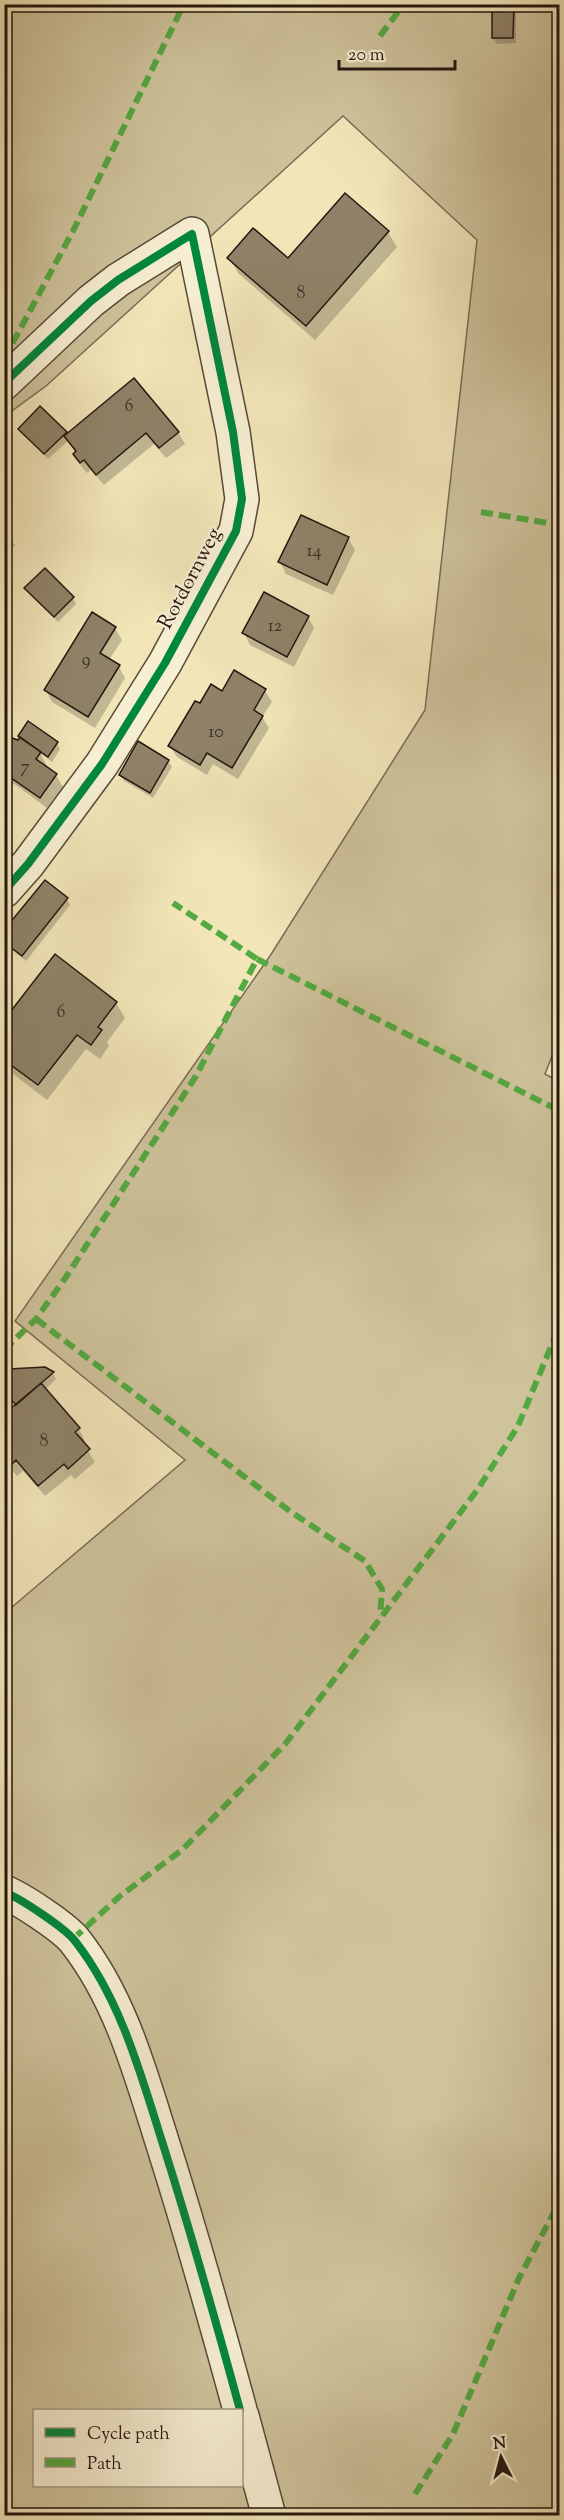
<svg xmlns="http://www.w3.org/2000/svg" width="564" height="2520" font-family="'Sorts Mill Goudy',serif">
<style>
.green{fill:#cfc39c;stroke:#796c56;stroke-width:1.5;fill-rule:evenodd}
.shadow{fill:#0003}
.building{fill:#8f8268;stroke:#231611;stroke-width:1.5}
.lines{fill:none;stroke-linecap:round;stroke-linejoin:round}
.minor-casing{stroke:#574a3b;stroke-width:36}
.minor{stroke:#f7efd2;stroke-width:33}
.quiet{stroke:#53a942;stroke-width:6;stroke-dasharray:12 6;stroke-linecap:butt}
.cycleway-casing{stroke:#f7efd2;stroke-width:11}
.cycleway{stroke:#00873e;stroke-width:8}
.labels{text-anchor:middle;stroke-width:4.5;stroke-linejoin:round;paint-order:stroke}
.number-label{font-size:18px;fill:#3e3127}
.street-label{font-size:21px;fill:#231611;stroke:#f7efd2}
</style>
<rect width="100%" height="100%" fill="#f2e6b9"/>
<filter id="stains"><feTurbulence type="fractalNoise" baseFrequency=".00333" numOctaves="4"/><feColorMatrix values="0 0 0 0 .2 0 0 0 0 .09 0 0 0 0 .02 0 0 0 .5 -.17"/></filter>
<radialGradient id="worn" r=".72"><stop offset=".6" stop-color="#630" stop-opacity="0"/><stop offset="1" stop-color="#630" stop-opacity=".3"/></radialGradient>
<!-- green -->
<path class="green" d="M5 5H559L560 1036 545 1074 560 1082 559 2515H5V1613L185 1460 15 1321 270 956 425 710 477 240 343 116 46 386 5 416ZM34 2410H242V2486H34Z"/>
<!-- shadow -->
<path class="shadow" d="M513 7 516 13V43L497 44 493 38Z
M388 232 397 247 315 340 238 273 229 258 288 260Z
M134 380 178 432 185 444 166 458 154 444 104 485 91 470 87 473 81 466 75 455 76 453 68 441 48 459 20 429 40 408 67 435Z
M4 530 15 545 4 558Z
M348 538 355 550 333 595 286 574 280 562Z
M26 588 73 598 76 604 58 622Z
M308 617 314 628 294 667 250 645 244 633Z
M115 628 122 640 109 660 119 667 125 678 95 728 52 702 46 690Z
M234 672 265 691 272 702 262 717 269 728 238 779 213 764 207 775 177 757 170 746 200 705 222 693Z
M4 730 10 732 14 740 57 743 60 749 52 762 40 753 46 764 45 767 56 775 63 787 47 808 16 785 4 780Z
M168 761 172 767 153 798 124 781 120 775Z
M67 899 70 905 26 961 4 944V932Z
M116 1003 125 1018 107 1042 109 1046 100 1059 86 1049 47 1100 4 1067V1022Z
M45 1369 53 1373 56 1379 45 1390 79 1429 85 1441 82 1442 95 1462 75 1479 71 1475 45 1496 23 1471 17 1476 4 1461V1417L17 1406 4 1392Z"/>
<!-- building -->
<path class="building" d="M492 5H514L513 38H492Z
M345 193 389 231 306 326 227 258 253 228 288 258Z
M134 378 179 432 159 448 146 433 96 475 84 460 80 463 73 454 76 451 64 436Z
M40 406 67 432 44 454 18 429Z
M301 515 349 537 327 585 278 562Z
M45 568 74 597 54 617 24 588Z
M264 592 309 616 287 657 242 633Z
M92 612 116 627 100 653 120 665 88 717 44 690Z
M234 670 266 689 254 710 263 716 232 768 207 753 200 765 168 746 195 701 200 703 211 684 222 691Z
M28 721 58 742 48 757 18 736Z
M4 729 11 731 9 737 18 740 20 737 41 752 36 759 57 774 40 798 4 773Z
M138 741 169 760 150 793 119 775Z
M45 880 68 898 22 956 4 942V930Z
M55 954 117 1002 98 1027 102 1030 91 1045 77 1035 38 1085 4 1060V1020Z
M45 1367 54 1372 16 1405 4 1392V1372L9 1369Z
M41 1383 80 1428 75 1432 90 1449 68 1469 64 1464 38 1486 16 1460 10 1466 4 1460V1414Z"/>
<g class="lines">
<defs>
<path id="minor" d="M4 383 91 301 118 280 192 234 233 432 242 499 236 531 165 663 102 764 28 864 4 891
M4 1892C20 1898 65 1928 75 1941 119 1997 139 2068 160 2135 189 2226 215 2318 240 2410
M242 2416 269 2516"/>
</defs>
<!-- minor casing -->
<use href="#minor" class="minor-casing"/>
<!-- minor -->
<use href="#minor" class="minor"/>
<!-- quiet -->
<path class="quiet" d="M380 36 404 4
M4 359 74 229 184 4
M481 512 560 525
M257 959 560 1111
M36 1319 291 1512 365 1561 382 1589 380 1616
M4 1350 36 1319 66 1277 196 1076 257 959 173 903
M73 1939 120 1896 182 1850 286 1743 478 1489 518 1426 560 1325
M415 2494 453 2434 519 2278 560 2201"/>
<defs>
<path id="cycleway" d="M4 383 91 301 118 280 192 234 233 432 242 499 236 531 165 663 102 764 28 864 4 891
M4 1892C20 1898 65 1928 75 1941 119 1997 139 2068 160 2135 189 2226 215 2318 240 2410"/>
</defs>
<!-- cycleway casing -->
<use href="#cycleway" class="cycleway-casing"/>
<!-- cycleway -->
<use href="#cycleway" class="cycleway"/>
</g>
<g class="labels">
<!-- number labels -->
<g class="number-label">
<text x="301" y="298">8</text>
<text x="129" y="411">6</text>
<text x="314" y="556">14</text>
<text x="275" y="631">12</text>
<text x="86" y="665">9</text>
<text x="216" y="737">10</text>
<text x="25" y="772">7</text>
<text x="61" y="1017">6</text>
<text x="44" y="1446">8</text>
</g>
<!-- street labels -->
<g class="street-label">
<text transform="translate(189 578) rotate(-62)" y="7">Rotdornweg</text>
</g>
</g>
<!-- margin -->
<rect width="564" height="2520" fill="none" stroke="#f2e6b9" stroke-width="24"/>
<rect x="6" y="6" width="552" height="2508" fill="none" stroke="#231611" stroke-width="3"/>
<rect x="12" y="12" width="540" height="2496" fill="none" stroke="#231611" stroke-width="1.5"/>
<!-- legend -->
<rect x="33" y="2409" width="210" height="78" fill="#f7efd2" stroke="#a29885" stroke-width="1.5"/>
<rect x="45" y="2428" width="30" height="9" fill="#00873e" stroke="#a29885" stroke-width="1.5"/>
<text x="87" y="2439" font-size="18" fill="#231611">Cycle path</text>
<rect x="45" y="2458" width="30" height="9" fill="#53a942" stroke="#a29885" stroke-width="1.5"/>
<text x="87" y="2469" font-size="18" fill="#231611">Path</text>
<!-- north arrow -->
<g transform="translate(501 2457) rotate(354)" stroke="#f7efd2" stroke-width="4.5" paint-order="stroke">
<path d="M0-4.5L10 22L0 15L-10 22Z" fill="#231611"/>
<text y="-9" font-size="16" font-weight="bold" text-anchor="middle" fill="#231611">N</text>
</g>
<!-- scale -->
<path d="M339 60v9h116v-9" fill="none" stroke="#231611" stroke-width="3"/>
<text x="348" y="60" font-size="18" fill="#231611" stroke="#f7efd2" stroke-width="4.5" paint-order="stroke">20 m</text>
<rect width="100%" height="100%" filter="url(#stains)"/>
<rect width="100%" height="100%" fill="url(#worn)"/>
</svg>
